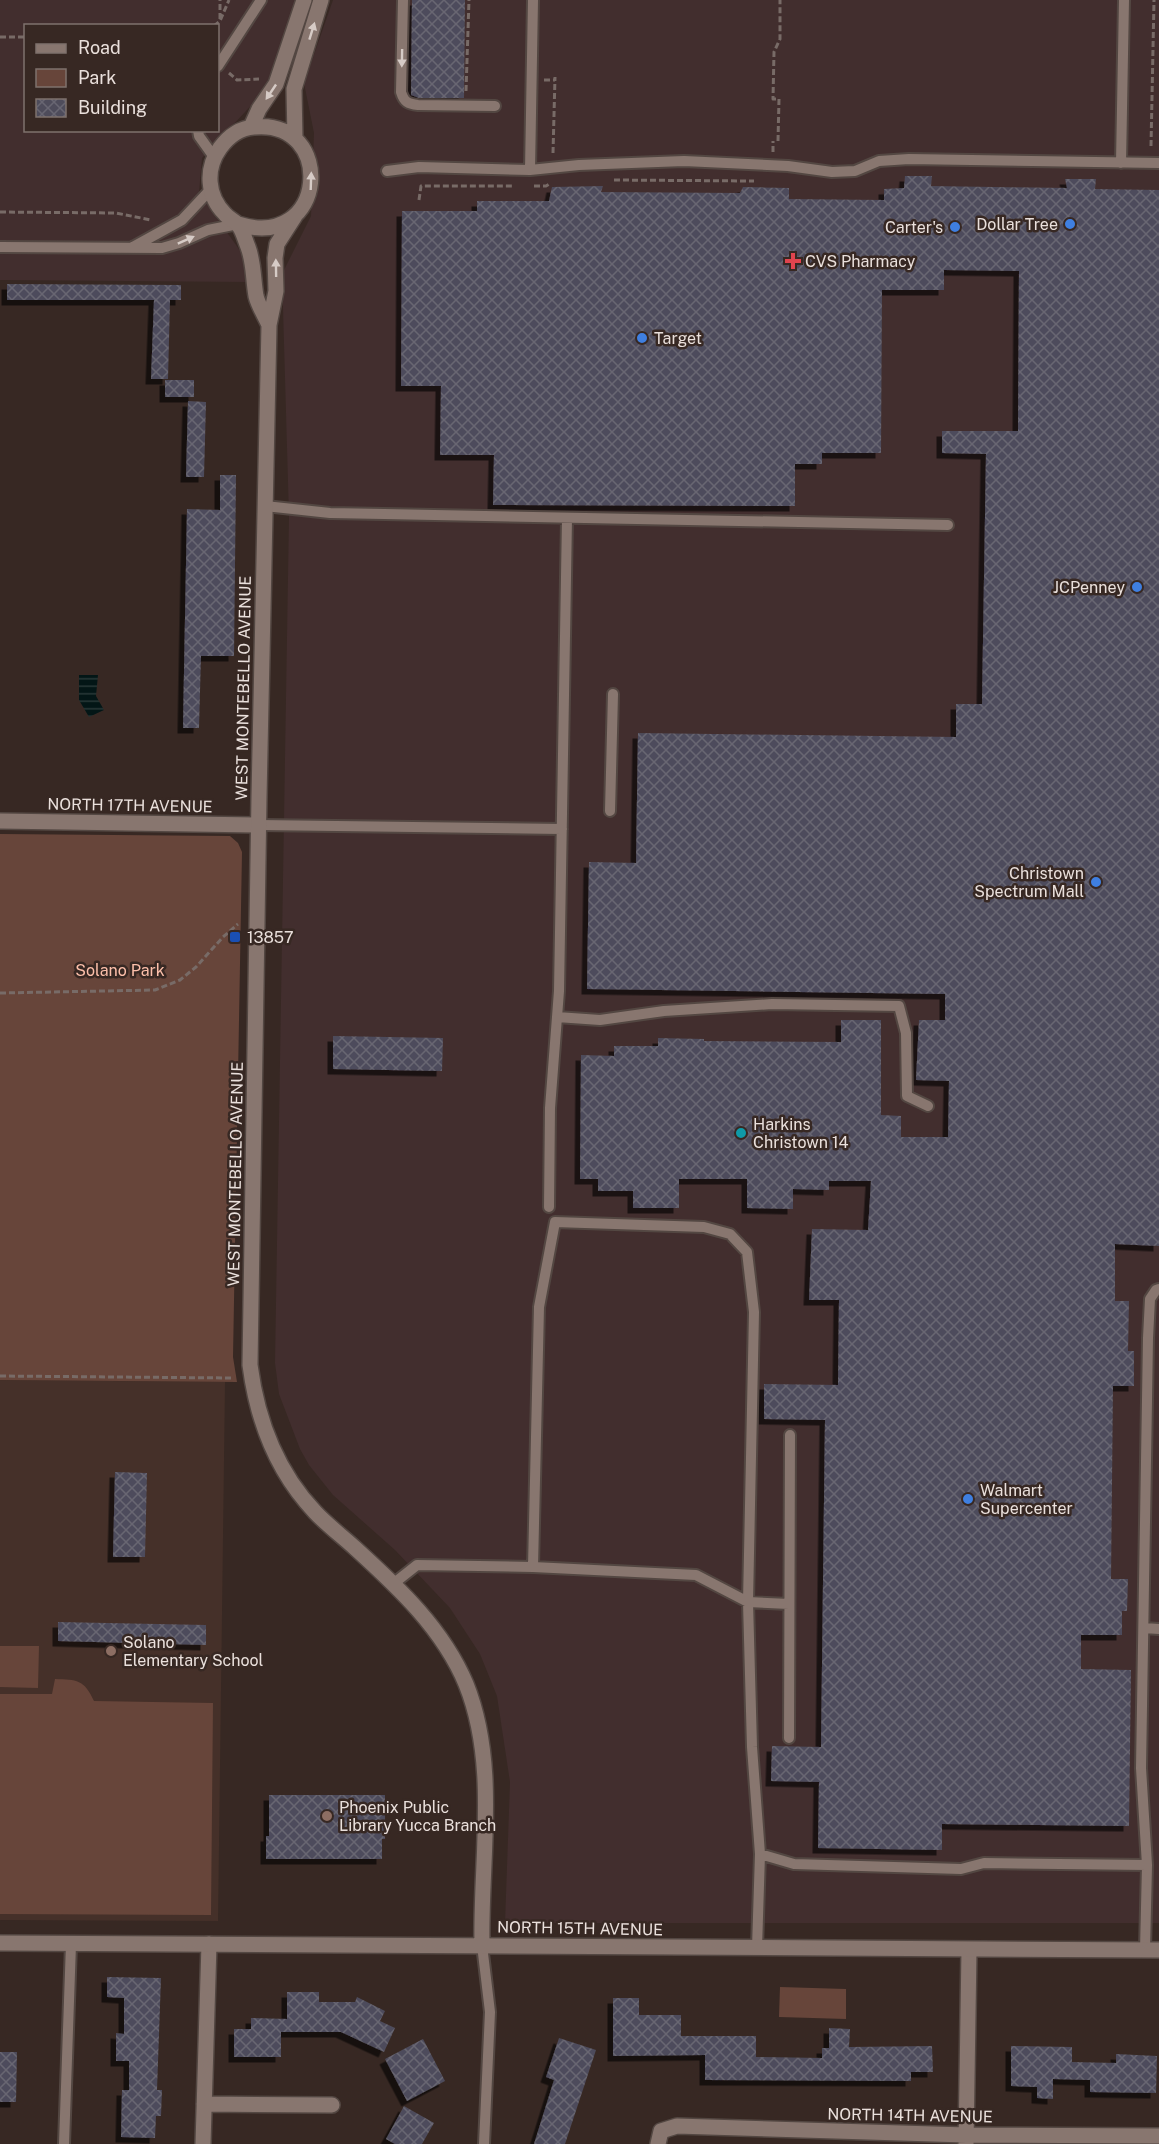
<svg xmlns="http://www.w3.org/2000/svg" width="1159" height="2144" font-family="'Public Sans',sans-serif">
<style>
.commercial{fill:#422e2e;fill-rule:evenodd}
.built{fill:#453029}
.park{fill:#67453a}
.water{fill:url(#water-rules)}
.building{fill:url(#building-cross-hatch);filter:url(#shadow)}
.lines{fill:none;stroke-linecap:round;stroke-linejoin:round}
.service-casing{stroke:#534742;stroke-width:14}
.minor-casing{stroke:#534742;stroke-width:18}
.tertiary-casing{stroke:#534742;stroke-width:18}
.path{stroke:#786b67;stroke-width:3;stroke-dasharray:6 3;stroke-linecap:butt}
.service{stroke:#88766f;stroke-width:10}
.minor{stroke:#88766f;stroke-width:15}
.tertiary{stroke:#88766f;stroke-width:15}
.oneway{fill:#d6cbc6}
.shop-dot{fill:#3f7fe0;stroke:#372823;stroke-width:2}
.health-dot{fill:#e0444e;stroke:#372823;stroke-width:2}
.transit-dot{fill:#1a4fb4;stroke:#372823;stroke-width:2}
.culture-dot{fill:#0f9aa8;stroke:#372823;stroke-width:2}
.education-dot{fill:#8d6e63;stroke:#372823;stroke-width:2}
.labels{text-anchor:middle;stroke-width:5;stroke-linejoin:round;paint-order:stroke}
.poi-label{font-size:16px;fill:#eae0dc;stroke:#372823;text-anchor:start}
.street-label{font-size:16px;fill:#eae0dc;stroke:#372823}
.park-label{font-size:16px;fill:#fcbfaa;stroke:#372823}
</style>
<defs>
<pattern id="water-rules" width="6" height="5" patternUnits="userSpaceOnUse" patternTransform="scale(1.5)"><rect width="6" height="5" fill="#031616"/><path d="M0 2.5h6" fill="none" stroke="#283837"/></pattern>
<pattern id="building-cross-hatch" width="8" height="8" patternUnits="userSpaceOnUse" patternTransform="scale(1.5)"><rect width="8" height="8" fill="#4e4c5b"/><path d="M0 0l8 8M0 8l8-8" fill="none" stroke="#686672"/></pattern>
<filter id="shadow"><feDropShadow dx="-5.5" dy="5.5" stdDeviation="0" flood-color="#0009"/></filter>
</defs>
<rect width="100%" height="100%" fill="#372823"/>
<!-- commercial -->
<path class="commercial" d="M0 0H296L280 59 258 98 202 158 199 193 241 252 249 282 0 280ZM26 26H218V130H26Z
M333 0H1159V1923H505L510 1782 497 1696 480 1654 450 1608 395 1550 333 1495 309 1465 300 1449 279 1394 275 1363 289 516 282 274 311 216 314 133 304 83Z"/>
<!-- built -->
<path class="built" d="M0 1380 225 1382 218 1921 0 1920Z"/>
<!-- park -->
<path class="park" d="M0 834 230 836 238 843 242 852 233 1357 237 1382 0 1380Z
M0 1646H39L38 1688 0 1687Z
M55 1679C77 1680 84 1679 94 1701L213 1703 211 1915 0 1914V1694H52Z
M780 1987 846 1989V2019L779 2017Z"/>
<!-- water -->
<path class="water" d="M79 675H98L96 696 104 710 89 717 79 700Z"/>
<!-- building -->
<path class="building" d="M412 0H465L464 98H419L411 95Z
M905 176H932L931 186 1067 188 1065 179H1096L1095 189 1159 190V1246L1115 1244V1301H1129L1128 1351H1134V1386H1113L1111 1579H1128L1127 1611H1122V1635H1081V1669L1131 1670 1129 1826 942 1824V1850L818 1848 819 1782 771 1781 772 1746 821 1747 825 1420 764 1419V1384L838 1385 839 1300H809L812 1229 868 1230 871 1181H829V1190L793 1189V1209L747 1208V1179H679V1208H633V1191H598V1179H580L581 1055 614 1056V1046H658V1038L704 1039V1041L841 1042V1020H881V1115L901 1116V1137H948L949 1081 916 1080 919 1020H945V994L587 989 589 862 636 863 638 733 956 737V704H982L986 454 942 453V431H1018L1019 271 944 270V290H882L881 453H822V464H795V506L493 505 494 455H440L441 386H401L402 211H477V201H549L552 187 603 186 601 192 740 193 743 187 789 188V199L884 200V189L904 188Z
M7 284 181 285V300H170L168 379H151L154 300H7Z
M165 380H194V397H165Z
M188 401 206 402 204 477H186Z
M220 475H236L234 656H201L199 728H183L187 509 220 510Z
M333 1036 443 1038 442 1071 333 1069Z
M115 1472 147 1473 145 1557H113Z
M58 1622 206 1625V1645L58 1641Z
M269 1795H385V1839H382V1859H266V1836H269Z
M107 1977 161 1978 157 2090H162L161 2116H156L155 2138 121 2137 122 2090H129V2061H116V2033L124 2034V1998L107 1997Z
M287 1992H319V2002H355L357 1997 385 2011 380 2021 395 2028 384 2052 341 2032H281V2057H234V2029H251V2018L287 2019Z
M613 1998H639V2015H681V2036H756V2057L822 2058V2048H829V2028L850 2029 849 2047 932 2046 933 2072H911V2081L705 2080V2055L613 2056Z
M559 2038 596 2050 565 2144H534L554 2080 546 2077Z
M423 2039 445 2081 407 2101 385 2059Z
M1011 2046 1072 2047V2062L1116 2063V2054L1157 2056 1156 2093 1090 2092V2080L1053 2079V2099L1037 2098V2087L1011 2086Z
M0 2052H17L16 2102H0Z
M404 2106 434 2123 422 2144H395L386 2139Z"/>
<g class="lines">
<defs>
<path id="service" d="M403 0 401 92C404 102 408 104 418 105L495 106
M218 66 261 0
M198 130 199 136 214 157
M1121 163 1124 0
M530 170 533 0
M387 171 419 167 530 170 579 165 684 161 788 166 832 172 855 171 879 161 909 159 1159 163
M0 247 162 248 179 243 208 230 238 224
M133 247 182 220 211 189
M265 506 330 513 384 514 948 525
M610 811 613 694
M259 825 562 829
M557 1017 600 1020 664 1011 772 1004 899 1006 906 1033 907 1096 928 1106
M549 1207 550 1108 559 991 567 518
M533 1567 539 1307 555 1222 704 1227 730 1234 747 1252 754 1312 748 1602 752 1747 760 1854 757 1948
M393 1584 417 1565 533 1567 696 1575 748 1602 789 1604
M1144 1628 1159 1629
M789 1738 790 1435
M760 1854 794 1864 961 1869 984 1863 1147 1865
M482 1945 490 2012 484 2144
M1145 1950 1147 1865 1141 1768 1148 1338 1150 1299 1156 1290 1159 1289
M64 2144 71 1944"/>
<path id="minor" d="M0 821 259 825
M204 2104 332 2105
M203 2144 209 1944
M658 2144 661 2131 677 2126 966 2135 1159 2136
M966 2144 969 1950"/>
<path id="tertiary" d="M251 127 259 109 276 84 304 0
M295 139 294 89 321 0
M295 216 277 244 275 258 276 291 269 325 259 797 250 1365C257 1419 277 1472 315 1512 327 1525 342 1536 355 1548 399 1588 443 1629 466 1684 499 1766 480 1860 482 1945
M238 224C328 252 336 119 254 127 240 128 228 137 220 148 205 169 207 196 225 214 229 219 236 221 239 226 243 231 245 240 248 247 254 263 253 279 256 296 258 305 265 316 269 325
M0 1943 1159 1950"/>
</defs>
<!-- service casing -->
<use href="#service" class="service-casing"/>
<!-- minor casing -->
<use href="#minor" class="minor-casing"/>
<!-- tertiary casing -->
<use href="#tertiary" class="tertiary-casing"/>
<!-- path -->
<path class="path" d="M220 19V0
M214 26 220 21 229 0
M0 37H26
M229 73 237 80 259 79
M544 80H555
M466 91 469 0
M778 141 779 99H773L774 52 780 39V0
M1151 146 1154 0
M773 152V141
M553 153 555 77
M614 180 754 181
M534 186H546L551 183
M419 200 421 186H513
M0 212 116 213 151 220
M0 993 155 990 180 980 196 967 223 937 238 924
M0 1376 232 1378"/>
<!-- service -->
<use href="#service" class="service"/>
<!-- minor -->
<use href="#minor" class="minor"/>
<!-- tertiary -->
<use href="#tertiary" class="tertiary"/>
</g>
<!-- one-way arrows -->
<defs><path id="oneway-solid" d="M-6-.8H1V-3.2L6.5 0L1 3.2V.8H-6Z" transform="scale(1.5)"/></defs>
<g class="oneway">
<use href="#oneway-solid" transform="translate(312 31) rotate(-73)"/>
<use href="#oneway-solid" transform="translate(402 58) rotate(91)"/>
<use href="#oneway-solid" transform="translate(271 92) rotate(124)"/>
<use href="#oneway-solid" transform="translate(311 181) rotate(-88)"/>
<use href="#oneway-solid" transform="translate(186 240) rotate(-24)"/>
<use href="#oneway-solid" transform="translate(276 268) rotate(-91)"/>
</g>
<!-- markers -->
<g class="shop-dot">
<circle cx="1070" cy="224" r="6"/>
<circle cx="955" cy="227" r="6"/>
<circle cx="642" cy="338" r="6"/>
<circle cx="1137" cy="587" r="6"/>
<circle cx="1096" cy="882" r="6"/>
<circle cx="968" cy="1499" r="6"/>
</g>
<path class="health-dot" d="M790 252h6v6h6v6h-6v6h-6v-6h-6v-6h6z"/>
<rect class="transit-dot" x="229" y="931" width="12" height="12" rx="3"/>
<circle class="culture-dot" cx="741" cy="1133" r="6"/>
<g class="education-dot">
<circle cx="111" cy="1651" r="6"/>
<circle cx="327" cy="1816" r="6"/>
</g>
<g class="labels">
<!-- poi labels -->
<g class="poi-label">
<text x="1058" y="230" text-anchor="end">Dollar Tree</text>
<text x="943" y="233" text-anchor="end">Carter's</text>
<text x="805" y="267">CVS Pharmacy</text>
<text x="654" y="344">Target</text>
<text x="1125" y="593" text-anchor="end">JCPenney</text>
<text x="1084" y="879" text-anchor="end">Christown<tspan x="1084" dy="18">Spectrum Mall</tspan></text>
<text x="247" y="943">13857</text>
<text x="753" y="1130">Harkins<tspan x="753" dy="18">Christown 14</tspan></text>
<text x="980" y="1496">Walmart<tspan x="980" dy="18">Supercenter</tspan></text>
<text x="123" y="1648">Solano<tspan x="123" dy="18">Elementary School</tspan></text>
<text x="339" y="1813">Phoenix Public<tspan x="339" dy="18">Library Yucca Branch</tspan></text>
</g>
<!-- street labels -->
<g class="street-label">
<text transform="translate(243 688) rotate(-89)" y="6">WEST MONTEBELLO AVENUE</text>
<text transform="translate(130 805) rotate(1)" y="6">NORTH 17TH AVENUE</text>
<text transform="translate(235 1174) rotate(-89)" y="6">WEST MONTEBELLO AVENUE</text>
<text transform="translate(580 1928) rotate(1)" y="6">NORTH 15TH AVENUE</text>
<text transform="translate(910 2115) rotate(1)" y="6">NORTH 14TH AVENUE</text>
</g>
<!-- park labels -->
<g class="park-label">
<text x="120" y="976">Solano Park</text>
</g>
</g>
<!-- legend -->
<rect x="24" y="24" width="195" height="108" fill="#372823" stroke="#7f726d" stroke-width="1.5"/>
<rect x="36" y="44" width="30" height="9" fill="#88766f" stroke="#7f726d" stroke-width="1.5"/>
<text x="78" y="54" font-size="18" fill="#eae0dc">Road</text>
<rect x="36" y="69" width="30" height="18" fill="#67453a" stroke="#7f726d" stroke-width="1.5"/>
<text x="78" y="84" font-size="18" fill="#eae0dc">Park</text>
<rect x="36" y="99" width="30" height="18" fill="url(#building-cross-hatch)" stroke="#7f726d" stroke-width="1.5"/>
<text x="78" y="114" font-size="18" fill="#eae0dc">Building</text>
</svg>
